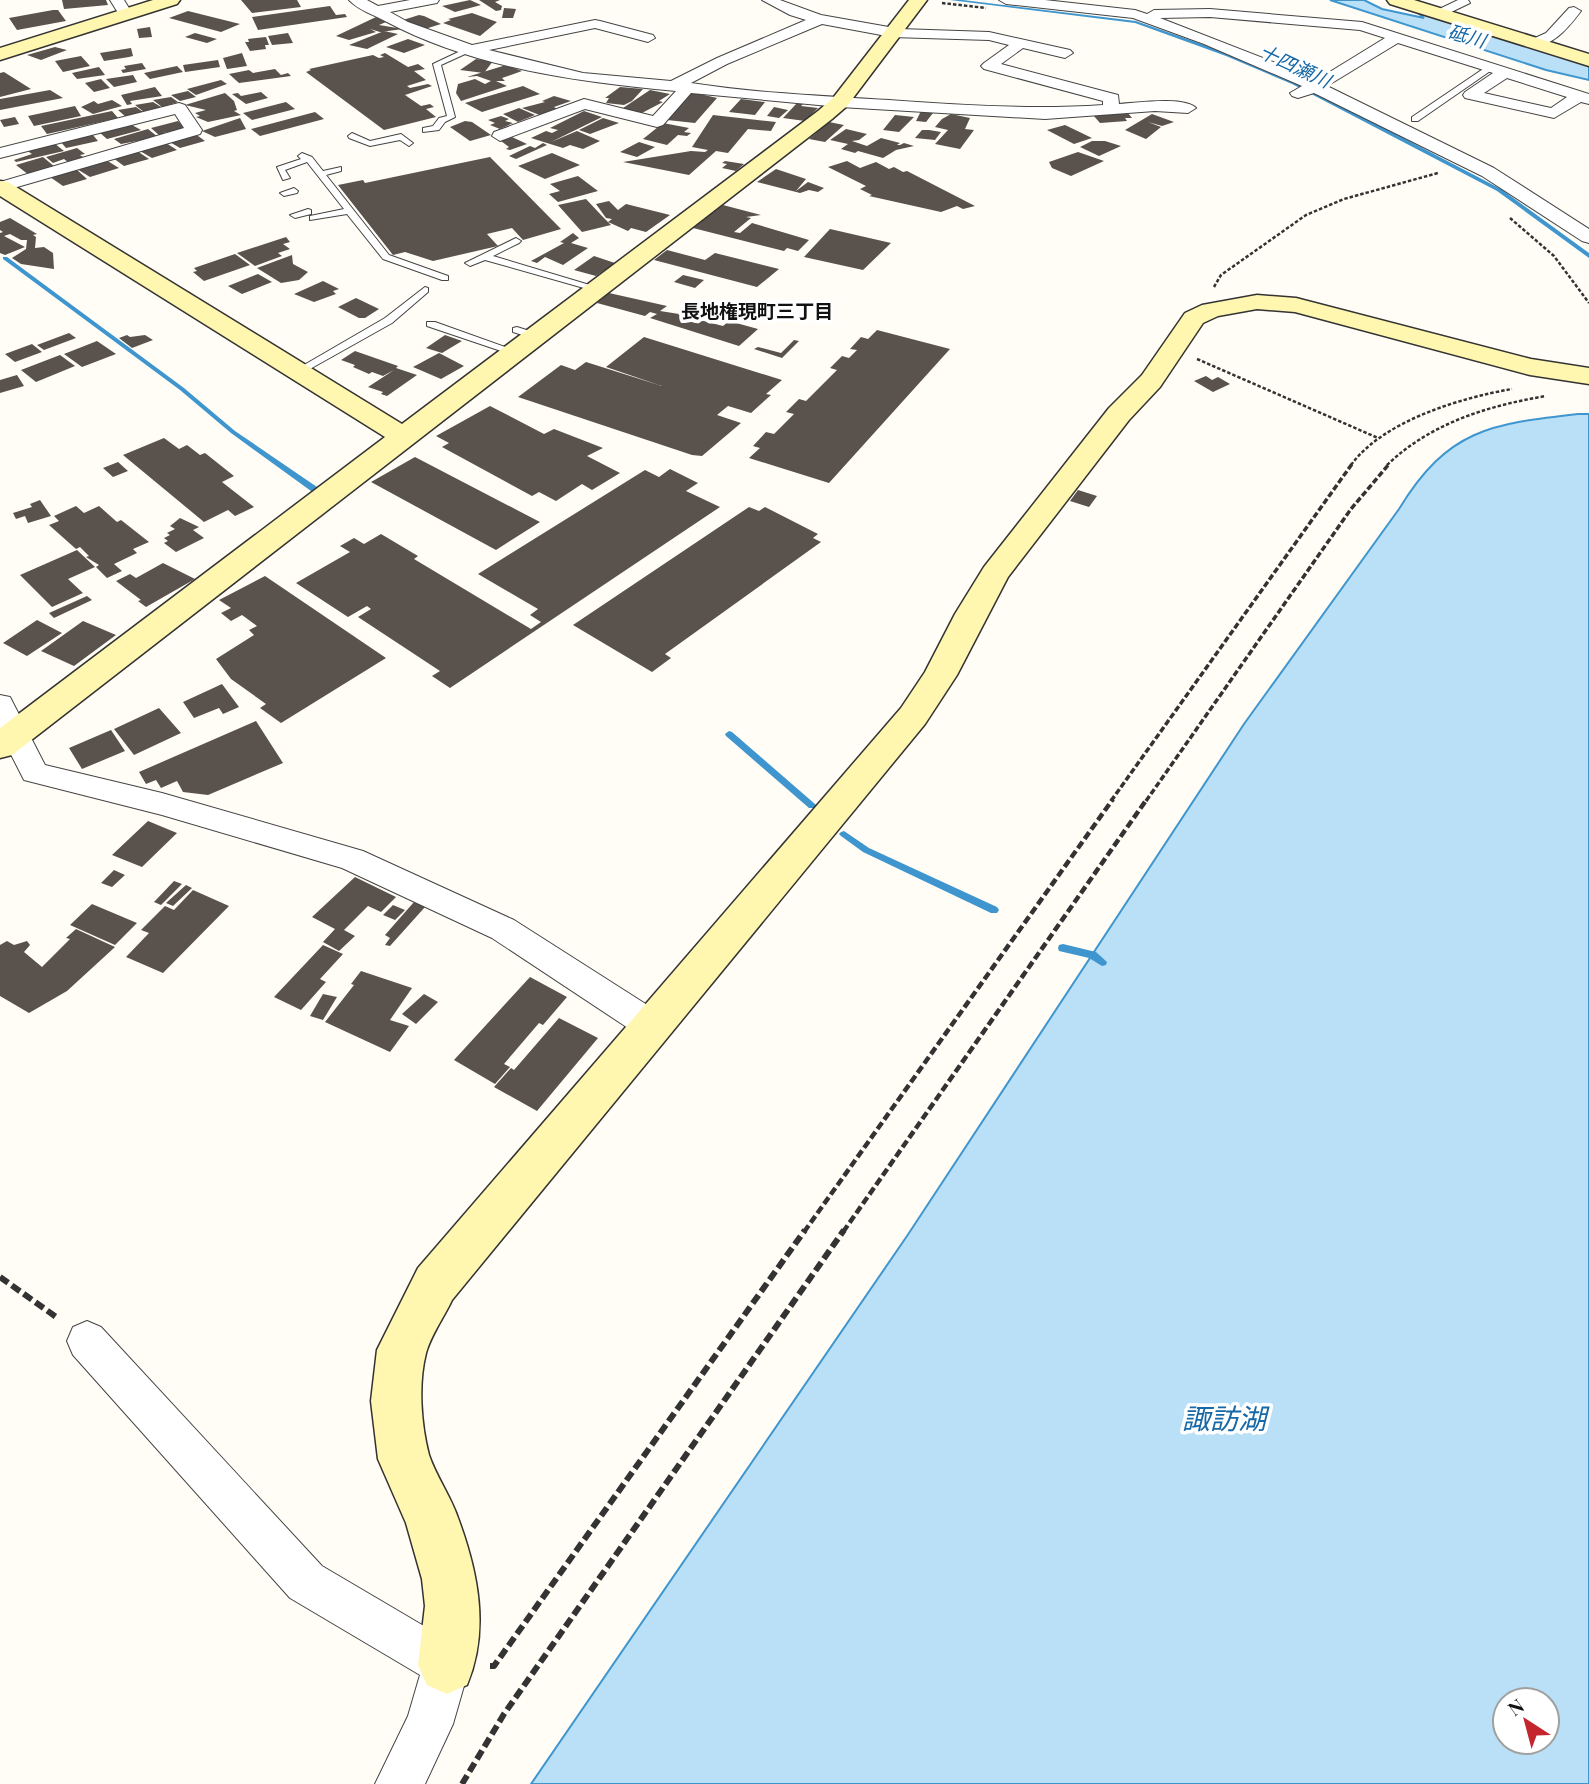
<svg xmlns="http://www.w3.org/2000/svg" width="1589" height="1784" font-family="'Playfair Display','Noto Sans JP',serif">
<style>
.water{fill:#b9e0f7;stroke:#3f96cf;stroke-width:2;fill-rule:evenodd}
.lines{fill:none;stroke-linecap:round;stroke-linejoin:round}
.stream{fill:#3f96cf;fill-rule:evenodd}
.building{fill:#5a524d}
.lane-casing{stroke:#444;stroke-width:2}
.street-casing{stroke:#444;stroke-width:2}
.secondary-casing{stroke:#333;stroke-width:3}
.path-far3{stroke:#333;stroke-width:2.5;stroke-dasharray:3.5 2;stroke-linecap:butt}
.path-far2{stroke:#333;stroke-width:3.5;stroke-dasharray:6 2.5;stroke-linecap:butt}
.path-far1{stroke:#333;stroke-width:4.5;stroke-dasharray:8 3.5;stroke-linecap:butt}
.path{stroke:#333;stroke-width:6;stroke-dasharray:10 4.5;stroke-linecap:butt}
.lane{fill:#fff;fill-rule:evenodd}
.street{fill:#fff;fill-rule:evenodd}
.secondary{fill:#fff6b0;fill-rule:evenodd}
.labels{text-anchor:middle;stroke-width:7;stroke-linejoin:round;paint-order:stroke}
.far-water-label{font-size:19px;font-style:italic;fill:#1768a6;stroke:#fff}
.far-neighbourhood-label{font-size:19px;font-weight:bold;fill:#111;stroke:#fff}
.near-water-label{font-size:28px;font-style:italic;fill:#1768a6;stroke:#fff}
</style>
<rect width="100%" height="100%" fill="#fffdf5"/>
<!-- water -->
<path class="water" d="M1330 0H1364L1382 9 1424 18 1418 13 1431 15 1589 64V80L1546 70Z
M1578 414H1589V1784H531L907 1236 1244 724 1399 509C1448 429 1490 424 1578 414ZM1547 1700V1742H1505V1700Z"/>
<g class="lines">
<!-- stream -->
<path class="stream" d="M950 0H963L1136 21 1230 54 1296 82 1501 189 1589 253V258L1497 191 1292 84 1226 56 1135 23Z
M3 257H7L184 388 235 431 317 487V491H311L231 433 180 390 3 259Z
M729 731 732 732 815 804 817 806 815 808H809L726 736 725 734Z
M844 831 869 848 997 907 999 910 997 913H991L863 852 841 836 839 834 841 832Z
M1063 944 1096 952 1107 962 1106 965 1102 966 1089 958 1059 951 1058 948 1059 945Z"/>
</g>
<!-- building -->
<path class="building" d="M62 0H106L108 5 64 9Z
M241 0H297L301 7 252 13Z
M470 0 481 5 455 12 442 6Z
M479 0H500L495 2 502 6 501 10 496 11Z
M330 6 336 15 345 14 347 17 258 30 252 17Z
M504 8 516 9 513 18H502Z
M53 10H58L66 21 17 30 9 18Z
M188 11 240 24 221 32 169 18Z
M472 13 497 22 480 36 443 23 451 20 448 19Z
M419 15 424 16 441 24 425 29 403 20Z
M376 17 386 22 379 25 403 29 380 32 370 29 376 32 349 40 336 36Z
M150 27 152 37 139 38 137 29Z
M384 31 398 34 367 49 349 45Z
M195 33 217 39 207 43 185 37Z
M288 33 293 43 272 45 268 36Z
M266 37 269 45H265L266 49 250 51 245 42H249L248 39Z
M408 39 425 45 404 53 386 47Z
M55 47 67 50 41 60 27 55Z
M131 48 133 56 129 57 104 61 100 53Z
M242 53 247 66 227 69 223 58Z
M385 53 408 67 418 64 425 69 414 71 426 80 407 86 410 88 428 84 432 86 405 95 421 106 430 104 434 107 426 109 436 117 384 130 306 72 311 70 309 69 373 55 379 58 384 57 380 55Z
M81 56 90 66 63 72 55 61Z
M476 59 493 61 484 73 460 70Z
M218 60 220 67 185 72 183 65Z
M142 63 146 69 123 73 121 70 126 69 124 66Z
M506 65 522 71 502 78 505 81H496L507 86 461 101 456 93 458 84 475 79 485 84 491 81 477 76 467 77Z
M177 66 183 72 150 79 144 73Z
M99 67 105 75 77 79 72 73Z
M275 69 281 75 288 73 291 76 239 83 229 74 249 70 253 73Z
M4 72 31 89 0 97V73Z
M133 75 137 82 114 87 106 79Z
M101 79 110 88 94 92 85 83Z
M221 80 227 84 196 95 187 89Z
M523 86 540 94 482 112 465 103Z
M155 87 162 96 130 101 132 104 127 105 121 95Z
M620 87 643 89 632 101 624 105 606 103 609 98H605Z
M50 90 63 98 0 110V99Z
M650 90 670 94 659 101 663 102 640 114 620 110Z
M188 91 196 97 180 101 171 95Z
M261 92 268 98 246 104 232 94 238 93 241 96Z
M692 92 717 98 695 123 667 120Z
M225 93 234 101 237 110 234 111 241 115 208 122 196 117 200 116 195 113 206 110 185 105Z
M554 96 571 101 554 107 559 110 542 116 522 108 545 102 542 101Z
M171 97 178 102 162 107 153 100Z
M741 99 765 102 755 115 729 112Z
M112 100 122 106 93 114 81 107 94 101 98 104Z
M153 102 161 107 144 112 135 105Z
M286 102 295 109 252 120 243 113Z
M798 102 804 103 801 106 818 108 805 121 783 118Z
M75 106 81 116 34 126 28 116Z
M136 107 143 112 126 117 118 110Z
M774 107 788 110 779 118 767 116Z
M519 108 535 115 518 122 503 114Z
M112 111 118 118 47 134 41 126Z
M584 111 602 117 551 142 577 131 600 141 583 149 570 145 563 148 531 138 546 131 552 133 558 130 550 128Z
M921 111 933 113 926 122 916 121Z
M315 112 324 119 260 136 251 129Z
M1128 113 1132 118H1125L1127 121 1100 123 1093 115Z
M951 114 970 118 965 129 974 130 960 149 935 144 948 130 935 127 942 119Z
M1152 114 1174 122 1162 126 1148 122 1161 127 1146 139 1125 130Z
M713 115 776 122 771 131 748 129 728 153 716 151 689 175 623 162 691 151 705 152 708 150 692 147Z
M895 115 914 117 899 132 883 130Z
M501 116 509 119 505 121 513 123 500 129 490 125 495 123 488 120Z
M15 117 19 124 4 127 0 120Z
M240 118 246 129 215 137 202 131Z
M603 118 619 123 590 134 579 130Z
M178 121 185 129 163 133 165 135 160 136 151 128Z
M465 121 472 122 491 135 470 141 450 127Z
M829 122 844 125 825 142 809 139Z
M663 123 689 128 684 132 691 133 687 136 678 135 667 145 643 139Z
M132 125 141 130 107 139 99 132Z
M1065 125 1092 138 1074 144 1047 130Z
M148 129 158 137 121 144 114 139Z
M846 129 867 134 859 140 852 141 867 146 881 138 900 143 897 145H900L904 143 914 146 896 150 883 158 858 151 855 153 841 149 848 144 830 140Z
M922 130H929L941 132 935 140 915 138Z
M194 133 205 141 180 148 168 141Z
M92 134 98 141 66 148 60 141Z
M512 137 527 144 510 150 506 149 509 147 501 141Z
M1092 141H1105L1121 146 1099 156 1080 147Z
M639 142 655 147 637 157 620 152Z
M54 143 64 151 16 162 14 160 32 154 26 150Z
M166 143 177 150 152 158 140 151Z
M543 143 547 145 516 159 509 156 530 146 535 148Z
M77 148 85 154 80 155 83 157 69 163 64 159 53 163 46 157Z
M137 151 149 159 124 166 113 158Z
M1078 152 1104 161 1071 176 1052 168 1049 162Z
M552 153 580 165 545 179 518 166Z
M43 157 55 167 29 175 16 165Z
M490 157 561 229 523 240 512 228 487 234 498 246 433 261 405 252 393 255 338 185 363 180 365 183Z
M106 160 119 168 90 177 77 169Z
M725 161 744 164 736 171 722 168 727 164 722 163Z
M847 161 860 168 876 162 889 169 894 167 903 172 907 171 975 206 963 209 957 206 941 212 869 196 872 195 860 189 866 186 828 167Z
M76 169 87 179 63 186 50 177Z
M776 169 806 179 796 191 808 182 824 188 818 192 809 190 800 193 757 182Z
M578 176 598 191 558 202 549 194 560 191 550 184Z
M586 199 602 216 611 225 582 232 558 205Z
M609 201 618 210 626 204 670 215 646 232 631 228 628 231 608 222 612 219 606 218 596 204Z
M723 205 761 215 746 217 751 218 734 232 740 233 752 223 809 240 798 251 787 248 784 251 693 228Z
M10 218 37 234 33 235 36 237 35 248 44 247 53 253 54 269 21 264 12 258 26 249 27 240H21L10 234 4 236 25 247 5 255 0 253V233L3 232 0 230V222Z
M830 229 891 243 863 270 804 257Z
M573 233 579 238 571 243 588 248 563 265 545 257 537 263 531 261 564 243 560 242Z
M286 237 290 242 283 244 290 249 278 253 282 256 255 266 237 253Z
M667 250 705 260 715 253 779 269 757 287 654 260Z
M235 254 250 265 204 281 193 272 197 271 194 268Z
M292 255 293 264 308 272 299 280 281 283 257 268Z
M594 256 615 263 596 276 574 270Z
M258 274 272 282 242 294 228 286Z
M683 275 704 280 695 288 674 282Z
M323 281 339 289 333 291 336 294 314 302 294 294Z
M609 293 667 306 660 311 692 316 686 320 695 323 700 320 723 326 729 321 758 329 739 346 650 318 657 314 650 312 645 316 597 303Z
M356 298 379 309 365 318H359L338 307Z
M877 330 950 349 829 483 749 458 760 448 753 446 766 432 774 434 794 414 786 412 799 399 806 401 837 370 830 368 842 356 849 358 857 350 850 349 861 337 868 339Z
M69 333 76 338 44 350 37 345Z
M127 335 130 337 145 335 153 340 132 348 119 338Z
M445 335 462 341 442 353 426 348Z
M644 337 782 380 766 394 771 395 751 413 728 406 717 415 741 423 702 456 692 455 518 397 561 365 575 370 586 362 662 386 606 367Z
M794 340 799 341 782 358 754 349 758 347 781 353Z
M97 341 116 354 82 367 64 354Z
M32 344 42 352 15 362 5 354Z
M355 351 398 366 396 368 417 375 387 396 381 394 383 392 368 387 394 370 383 376 372 372 369 374 353 367 355 365 341 360Z
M439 353 464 366 441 379 413 367Z
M60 355 75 366 36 382 21 370Z
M17 375 24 386 0 393V380Z
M1206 376 1212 380 1218 377 1230 384 1213 392 1194 381Z
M490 406 544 434 554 429 603 448 587 456 620 473 592 490 582 484 556 501 539 492 532 496 442 447 449 443 436 436Z
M164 438 179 449 187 445 200 455 205 453 234 476 222 482 254 507 235 516 228 510 204 522 123 455Z
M415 457 540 522 496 550 371 482Z
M118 462 128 471 113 477 103 468Z
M670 469 698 483 686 491 720 507 450 688 432 676 440 671 358 617 371 609 367 606 348 617 296 583 350 552 340 546 354 538 364 544 381 534 418 556 414 559 531 629 541 622 530 615 538 609 478 574 645 470 659 477Z
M1078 490 1097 496 1089 507 1070 501Z
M40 500 51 516 28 523 25 516 16 519 13 513 32 507 30 504Z
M76 506 84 513 99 506 117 522 121 520 149 542 133 549 137 553 114 564 122 571 107 578 96 567 99 565 86 557 89 556 80 547 76 549 49 525 59 521 54 516Z
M749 507 759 511 765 507 818 534 813 538 821 542 665 654 671 658 652 672 573 625Z
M180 518 199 527 193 530 204 538 176 552 164 543 168 541 164 538 170 535 167 533 175 529 170 526Z
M77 550 95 567 68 579 83 593 52 607 20 575Z
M163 563 195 579 146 607 138 601 141 600 116 581 130 574 136 578Z
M265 576 386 658 281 723 260 708 266 704 231 679 216 659 254 635 249 630 257 626 242 615 231 621 221 613 231 608 219 600Z
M87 596 92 600 54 618 49 613Z
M37 620 62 633 27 656 3 643Z
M83 621 116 635 74 666 41 651Z
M222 684 239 707 223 714 219 708 194 718 183 702Z
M159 708 181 733 134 755 114 729Z
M256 721 283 763 208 795 183 792 177 781 161 788 156 780 146 784 139 772Z
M111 730 125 751 82 769 69 748Z
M148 821 177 833 142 867 112 855Z
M114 870 125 875 112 887 101 883Z
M355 877 396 897 381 912 368 906 344 930 355 936 339 951 323 942 335 929 312 917Z
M174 881 182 884 161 905 154 902Z
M186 885 192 888 173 906 166 903Z
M193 890 229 906 163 973 126 957 149 933 141 930 165 906 174 910Z
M414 902 425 907 390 946 385 945 390 938 385 935Z
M92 904 137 923 115 945 70 925Z
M393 905 405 910 395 920 383 915Z
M76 929 115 947 67 991 29 1013 0 996V945L7 941 14 945 27 941 30 945 24 952 42 967 70 939 66 938Z
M323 945 343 954 320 979 326 982 301 1010 274 997Z
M361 971 412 988 390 1020 409 1026 390 1052 325 1022 354 985 351 984Z
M530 977 567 997 543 1025 539 1023 504 1064 510 1067 495 1084 454 1060Z
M323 994 337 997 323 1020 310 1016Z
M424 994 438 1002 416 1024 402 1014Z
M559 1018 598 1038 537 1111 494 1087 511 1068 514 1070Z"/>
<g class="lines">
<defs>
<path id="lane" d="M469 47 476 49 441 65 455 117 445 122 439 130 423 132V128L433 126 439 118 447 116 433 64Z
M1489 65 1496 67 1418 121H1412V117Z
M352 133 370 141 401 134 413 143 409 146 400 140 370 146 349 138 348 136Z
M302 153 312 157 323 171 341 167V171L326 175 389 255 448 276V280H442L383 259 347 214 310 220V216L344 209 307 162 285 170 290 178 283 180 277 167 301 159 298 156Z
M294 188 298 191 297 193 284 196 280 193Z
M308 209 311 210V214L295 218 290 215Z
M516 238 521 241 519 243 493 256 603 289 598 292 485 260 470 266 465 263Z
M425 287 428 288V292L392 323 301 374 292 372 385 318Z
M427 322H435L519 352 510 354 427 326Z
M517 327 539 334 540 336 535 339 513 332V328Z"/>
<path id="street" d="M110 0H124L132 13 130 16H120Z
M349 0H367L378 6 410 0H439L437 3 390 12 408 22 472 45 595 20 600 21 653 35 655 38 648 42 595 28 489 50 583 73 671 81 717 58 806 20 790 15 762 0H780L821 15 900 29 989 32 1070 50 1073 53 1065 58 1023 48 1001 64 1118 95 1119 104C1136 103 1184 96 1196 108L1188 113 1155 111 1045 119 840 107 691 93 663 125 657 127 585 109 500 141 492 136 494 132 584 99 653 116 676 91C578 82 473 68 385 21 374 15 358 10 349 0ZM822 24 892 37 989 40 1009 45 984 63 981 66 984 69 1103 101V105C1031 110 961 105 889 100 823 96 756 93 691 83L727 64Z
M999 0H1045L1135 10 1147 14 1154 10 1210 9 1362 22 1589 94V104L1581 102 1554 118 1465 98 1463 95 1465 92 1493 73 1398 43 1327 86 1494 168 1589 229V243L1582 241 1482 176 1314 93 1298 98 1292 96 1290 93 1302 86 1204 44 1133 18 1006 4ZM1210 17 1360 30 1385 38 1315 81 1286 67 1160 18ZM1507 78 1567 97 1551 108 1484 93Z
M1458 0H1468L1470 3 1443 16H1433L1431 13Z
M1574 7 1581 11C1568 28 1551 50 1528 45L1526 42 1546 33 1569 8Z
M179 103 185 105 202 130 200 134 0 192V182L184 128 175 114 0 158V148Z
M0 695 10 697 45 765 162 793 363 851 514 920 652 1008 657 1018 652 1028 640 1032 628 1028 492 938 342 868 162 815 24 780 0 733Z
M87 1321 101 1327 322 1566 463 1649 470 1665 453 1724 425 1784H375L408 1716 420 1675 290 1598 73 1355 67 1341 73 1327Z"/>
<path id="secondary" d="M153 0H180L177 4 0 60V48Z
M909 0H927L847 106 832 119 12 755 0 758V728L385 437 0 196V181L8 182 402 424 818 111 833 98Z
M1387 0H1414L1589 54V66L1390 4Z
M1257 295 1296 298 1531 359 1589 368V384L1530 375 1295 312 1257 309 1218 316 1203 323 1160 387 1129 420 1008 577 957 675 925 724 452 1300C444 1317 431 1335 426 1353 418 1384 421 1424 429 1455 436 1476 451 1497 458 1518 478 1572 490 1630 467 1685L447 1694 427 1685 418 1665 425 1606 422 1579 406 1523 378 1459 371 1401 377 1350 418 1268 901 708 925 672 955 614 984 567 1109 408 1142 375 1185 313 1202 305Z"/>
</defs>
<!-- lane casing -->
<use href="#lane" class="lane-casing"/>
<!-- street casing -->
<use href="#street" class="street-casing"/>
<!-- secondary casing -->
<use href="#secondary" class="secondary-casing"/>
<!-- path-far3 -->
<path class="path-far3" d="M942 3 986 8
M1510 218 1554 256 1589 303
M1214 287 1221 275 1306 215 1344 199 1438 173
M1197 359 1378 438
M1351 465C1383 421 1460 398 1512 389
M1387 465C1431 423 1487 406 1546 396"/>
<!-- path-far2 -->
<path class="path-far2" d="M1111 801 1352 464
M1146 801 1351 509 1389 464"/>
<!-- path-far1 -->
<path class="path-far1" d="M804 1232 1113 799
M843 1232 1147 799"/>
<!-- path -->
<path class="path" d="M0 1277 59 1319
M490 1666H494L805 1230
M462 1784 504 1714 844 1230"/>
<!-- lane -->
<use href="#lane" class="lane"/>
<!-- street -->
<use href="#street" class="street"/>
<!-- secondary -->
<use href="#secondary" class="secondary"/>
</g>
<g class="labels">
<!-- far-water labels -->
<g class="far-water-label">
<text transform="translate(1467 36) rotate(16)" y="7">砥川</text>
<text transform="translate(1295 66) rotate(25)" y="7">十四瀬川</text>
</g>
<!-- far-neighbourhood labels -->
<g class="far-neighbourhood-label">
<text x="757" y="318">長地権現町三丁目</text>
</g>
<!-- near-water labels -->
<g class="near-water-label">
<text x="1224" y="1429">諏訪湖</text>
</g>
</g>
<!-- north arrow -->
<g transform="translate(1526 1721) rotate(324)"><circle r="33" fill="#ffffff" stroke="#a0a0a0" stroke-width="2"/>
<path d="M0-5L12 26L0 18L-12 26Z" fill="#c4262e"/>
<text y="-10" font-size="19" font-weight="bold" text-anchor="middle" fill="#111111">N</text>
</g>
</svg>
